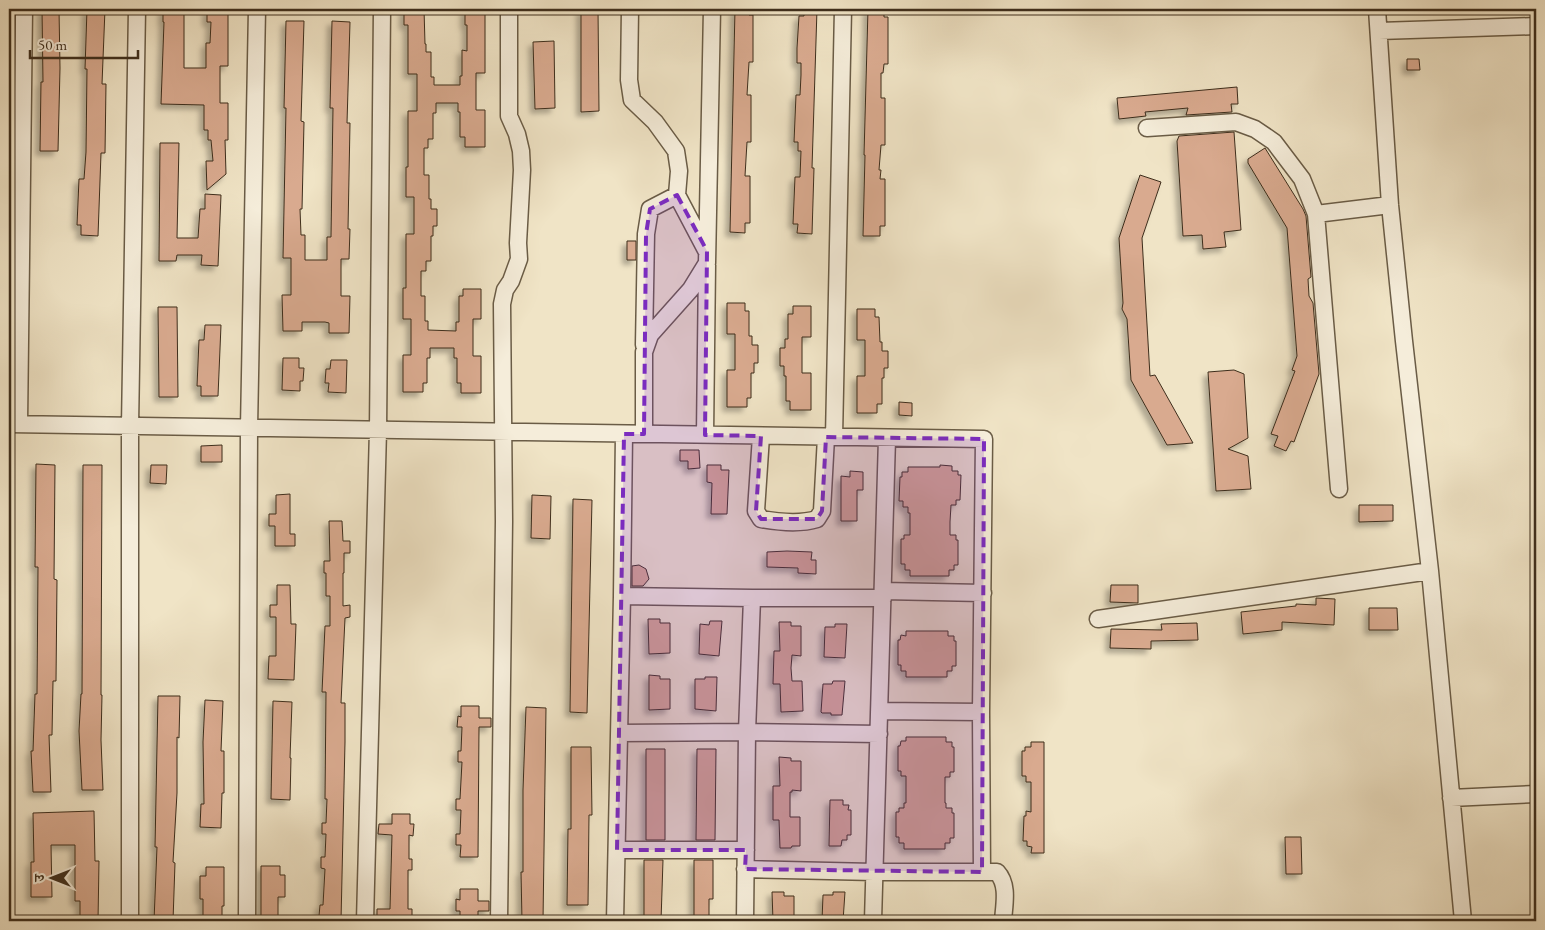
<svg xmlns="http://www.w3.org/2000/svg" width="1545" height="930" font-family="'EB Garamond','Noto Serif Devanagari',serif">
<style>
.building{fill:#d9aa8f;stroke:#3e2e1c;filter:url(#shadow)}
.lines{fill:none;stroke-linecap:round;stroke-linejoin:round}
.minor-casing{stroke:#6a5c46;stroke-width:19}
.minor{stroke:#f5edda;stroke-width:16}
.marked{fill:#7b2cbf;fill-opacity:0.2;stroke:#7b2cbf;stroke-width:4;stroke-dasharray:10 6;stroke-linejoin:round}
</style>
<defs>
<filter id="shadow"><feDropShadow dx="-4.5" dy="4.5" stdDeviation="2.5" flood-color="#0004"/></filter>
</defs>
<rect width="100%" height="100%" fill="#f0e4c6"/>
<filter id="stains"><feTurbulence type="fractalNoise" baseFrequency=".004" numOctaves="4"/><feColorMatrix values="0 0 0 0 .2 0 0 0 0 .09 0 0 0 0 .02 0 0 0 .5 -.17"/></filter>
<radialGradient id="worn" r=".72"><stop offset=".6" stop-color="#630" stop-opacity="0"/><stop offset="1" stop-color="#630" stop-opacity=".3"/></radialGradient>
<!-- building -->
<path class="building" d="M42 9H59L60 68 58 151H40L41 82H43Z
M87 9H105L102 84H106L105 153H101L98 236 81 235V225H77L79 179H84L86 152 87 69H85Z
M163 9H184V68H206V43H210L211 22H207V9H228V66H220V103H228V140H225L226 174 207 190 206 161H213L211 140H208V130H204V105L161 104 164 22H163Z
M404 9H424L425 44H426V52H431V77H434V85H460V76H462V50L467 51V25H465V9H485V73H476V110H485V147H465V137H460V112H458V103H436V113H433V139H428V148H424V175H429V199H431V209H437V226H433V236H431V261H426V271H421V296H425V321H428V330L456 331V322H459V296H463V289H481V319H473V356H481V393H461V383H457V358H454V348H430V358H427V383H423V392H403V355H411V319H403V288H406V234H414V197H406V167H408V111H417V74H408V25H404Z
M581 9H598L599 111 581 112Z
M735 9H749V15H753V62H749L747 95H751V142H747L745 176H750V223H745V233L730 232Z
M804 9H817L812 168H814L812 234 797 233 798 224H793L795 177H800L801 151H798V142H794L796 95H800L801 75V63H797V48L799 16H804Z
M868 9H884V17H888V64H884L883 73H881V98H885V145H881L879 170H881L880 179H885V226H880V236H863L865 155H864Z
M286 21H304L301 121 304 122 302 209H300L301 235H305V260H327V237H331L333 108H330L332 21 350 22 347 123H350L348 229H350L349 259H341V296H350L349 333H329V323L325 322H302V331H283L282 295H291V258H283L286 108H284Z
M554 41 555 108 535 109 533 42Z
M1407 59H1419L1420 70H1407Z
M1237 87 1238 104H1231L1232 112 1186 115 1188 108 1145 112 1146 116 1119 119 1117 98Z
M1234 132 1241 230 1224 232 1226 247 1203 249 1202 235 1183 236 1177 141 1179 136Z
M160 143H179L177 238H198L200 209H205V194L221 195 218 266 201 265 202 255H177L176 261H159Z
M1265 148 1303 209 1306 216 1311 277 1308 279 1309 296 1313 303 1319 374 1294 442 1291 441 1286 451 1274 446 1278 436 1271 434 1295 371 1292 370 1297 356 1287 228 1248 163V159Z
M1140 175 1161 182 1142 238 1150 376 1155 375 1193 443 1167 445 1131 380 1127 319 1122 309 1123 303 1119 238Z
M627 241H636V260H627Z
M727 303H745V311H749V336H752V345H758V363H754V373H751V398H747V407H727V370H735V334H727Z
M793 306H811V337H802V373H811V410H790V401H786V376H784V366H780V348H785V339H788V314H793Z
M158 307H177L178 397H159Z
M857 309H875V317H879L880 342H882V351H888V368H884V378H882V404H877V413H857V376H865V340H857Z
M205 325H221L218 396H201V386H197L199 340H204Z
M283 358H299V368H304L303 381H300V391L282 390Z
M331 360H347L346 393 328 392 329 383H325L326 369H330Z
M1234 370 1244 374 1248 438 1228 449 1248 456 1251 489 1216 491 1208 372Z
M899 402 912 403V416L899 415Z
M222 445V462H201V446Z
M680 450H699L700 468 688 469V461H680Z
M36 464 55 465 54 579 57 580 56 681H53L52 735H49L51 792H33L31 751H33L35 694H37L38 567H35Z
M83 465H102L101 695H102L101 740 103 790H82L79 731 81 694H82Z
M151 465H167L166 484 150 483Z
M707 465H721V470H729L727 514H711L712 483 707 482Z
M940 465 952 466V471H958V475H961L960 500H956V505H951L950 522V535H956V540H958V565H954V570H949V576H910V570H905V564H901V539H904V535H910V513H908V507H903V501H899L900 477H902V472H908V467H940Z
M850 471 863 472V490H857V521H841V476L850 477Z
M290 494V534H295V546H275V526H269V514H276V495Z
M532 495 551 496 550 539 531 538Z
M573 499 592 500 587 713 570 712Z
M1359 505H1393V521L1359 522Z
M329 521H342L343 541H350V553H344V573H343V606L350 605V617L345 618 341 703H345V742L341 921H323L324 916H319L320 905H323L325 869 321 868V857H325L326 834H322V823H326L327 799H325L326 692H322L325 626H330V596H326V573H324V561H330Z
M787 551 812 552 811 560H816V574L798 573V568L767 567V552Z
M639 565 646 569 649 579 643 586H632V566Z
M277 585H290L291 624H296L294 680 268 679 269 656H276V617H270V605H277Z
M1111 585H1138V603L1110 602Z
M1316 598 1335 599 1334 625 1282 622V630L1243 634 1241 612 1296 606V604L1316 605Z
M1369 608H1397L1398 630H1369Z
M648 619H660V623H670V653L649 654Z
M710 621H722L719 656 699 654 700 624 709 625Z
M779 622H791V626H801V656L792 655 791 668 792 681H802L803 711 781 712 780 684H773L774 651H780Z
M1197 623 1198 640 1151 641V649L1110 648 1111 629 1162 630 1161 624Z
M835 624H847L845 658 824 657 825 627H835Z
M906 631H948V636H954V641H956V666H952V671H947V677H906V671H901V665H898V640H900L901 635 906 636Z
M649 675 660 676V679H670V709L649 710Z
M705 677H717L716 711 695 709V679H705Z
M833 681H845L842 715H831V713H822L821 712 823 684H832Z
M158 696H180L179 738 177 737V793L173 862 175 863 173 921H154L157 847H155Z
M205 700 223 701 221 751H224V793H222L221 828 200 827 201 804H204L203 742Z
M273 701 292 702 290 758H291L290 800 271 799Z
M461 706H479V718H491V727H479L478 857H460L461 845H456V834H460L461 810H456V799H460L462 762H458V751H461L462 727H457L458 716 461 717Z
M526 707 546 708 543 921H522L521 872H523V790Z
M906 737H946V742H952V747H954V772H950V777H945V803H946V808H952V813H954V838H950V843H945V849H904V843H899V837H896V812H899V808H904V803H906V776H901V771H898V746H900L901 741H906Z
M1031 742H1044V853H1031L1032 847 1027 846V841H1023L1024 816H1026V811L1031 812V782H1026V776H1022V751H1025V747H1031Z
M571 747H591L592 815H589L588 905H567L568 829H571Z
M646 749H665V840H646Z
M697 749H716L715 840H696Z
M779 757 791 758V761H801V791L792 790V792H790V817H800V846H792L791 848H780L779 820H773V786H780Z
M830 800H843V805H849L848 810H851V835H847V840H842L841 846H829Z
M94 811 95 861H99L98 921H80V901H75V845H51L52 897H31V862H34L33 813Z
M392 814H410V824H414L413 836 409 835V859H412V870H408V909H412V920L408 921H390V919L377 918V909H390L392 835 378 834 379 824H392Z
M1285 837H1301L1302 874H1286Z
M644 860H663L661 921H644Z
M694 860H713V899H709V921H694Z
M261 866H280V875H285V897H278V921H261Z
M206 867H224V906H222V921H203V899H200V876H206Z
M460 889H478V901H489V911H478V921H460V911H456V899L460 900Z
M772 892H784V896H794V921H773Z
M833 892H845L843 921H822L823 895H833Z"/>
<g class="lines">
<defs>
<path id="minor" d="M630 9 629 80 632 100 655 122 676 151 679 171 677 195 706 250
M1377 9 1390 205 1404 341 1430 571 1463 921
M1379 31 1536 26
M1147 128 1236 122 1255 129 1274 142 1302 179 1316 214
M644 345 646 234 650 209 677 195
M9 424 984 439 981 712 982 872H997C1009 885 1004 905 1003 921
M19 424 24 9
M624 434 622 596 752 598
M644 434V352L650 335 691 289 707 263 712 9
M705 435 707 265
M761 436 756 511 761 519C778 522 801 524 817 519L822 511 826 437
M834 437 843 9
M1339 489 1316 214 1390 205
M883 591 983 593
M1098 619 1430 571
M879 711 981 712
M620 733 747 732 879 734
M1451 798 1536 794
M617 850H746
M745 869 874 872H982
M130 921V426L137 9
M247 921 249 428 257 9
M365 921 378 430 382 9
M499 921 504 521 502 304 505 290 511 281 519 259 518 243 522 170 521 151 517 134 509 116V9
M615 921 622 596
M745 921 747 732 752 598H883
M873 921 887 438"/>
</defs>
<!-- minor casing -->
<use href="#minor" class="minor-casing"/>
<!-- minor -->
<use href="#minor" class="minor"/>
</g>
<!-- marked area -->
<path class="marked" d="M677 195 707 251 705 435 761 436 756 511 761 519H817L822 511 826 437 984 439 982 872 745 869 746 850H617L624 434H644L646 234 650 209Z"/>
<!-- margin -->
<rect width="1545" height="930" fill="none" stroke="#f0e4c6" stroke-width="30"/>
<rect x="10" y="10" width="1525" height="910" fill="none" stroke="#3e2e1c" stroke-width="2.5"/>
<rect x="15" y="15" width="1515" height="900" fill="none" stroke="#3e2e1c"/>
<!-- north arrow -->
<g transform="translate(52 878) rotate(270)" stroke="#f5edda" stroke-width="4" paint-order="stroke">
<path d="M0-4L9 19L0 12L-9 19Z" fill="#3e2e1c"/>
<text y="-8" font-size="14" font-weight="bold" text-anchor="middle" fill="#3e2e1c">उ</text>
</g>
<!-- scale -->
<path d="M30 50v8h108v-8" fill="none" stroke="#3e2e1c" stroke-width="2.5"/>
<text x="38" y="50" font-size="15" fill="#3e2e1c" stroke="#f5edda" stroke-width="4" paint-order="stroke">50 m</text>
<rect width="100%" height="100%" filter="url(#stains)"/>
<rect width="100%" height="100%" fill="url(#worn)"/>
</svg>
